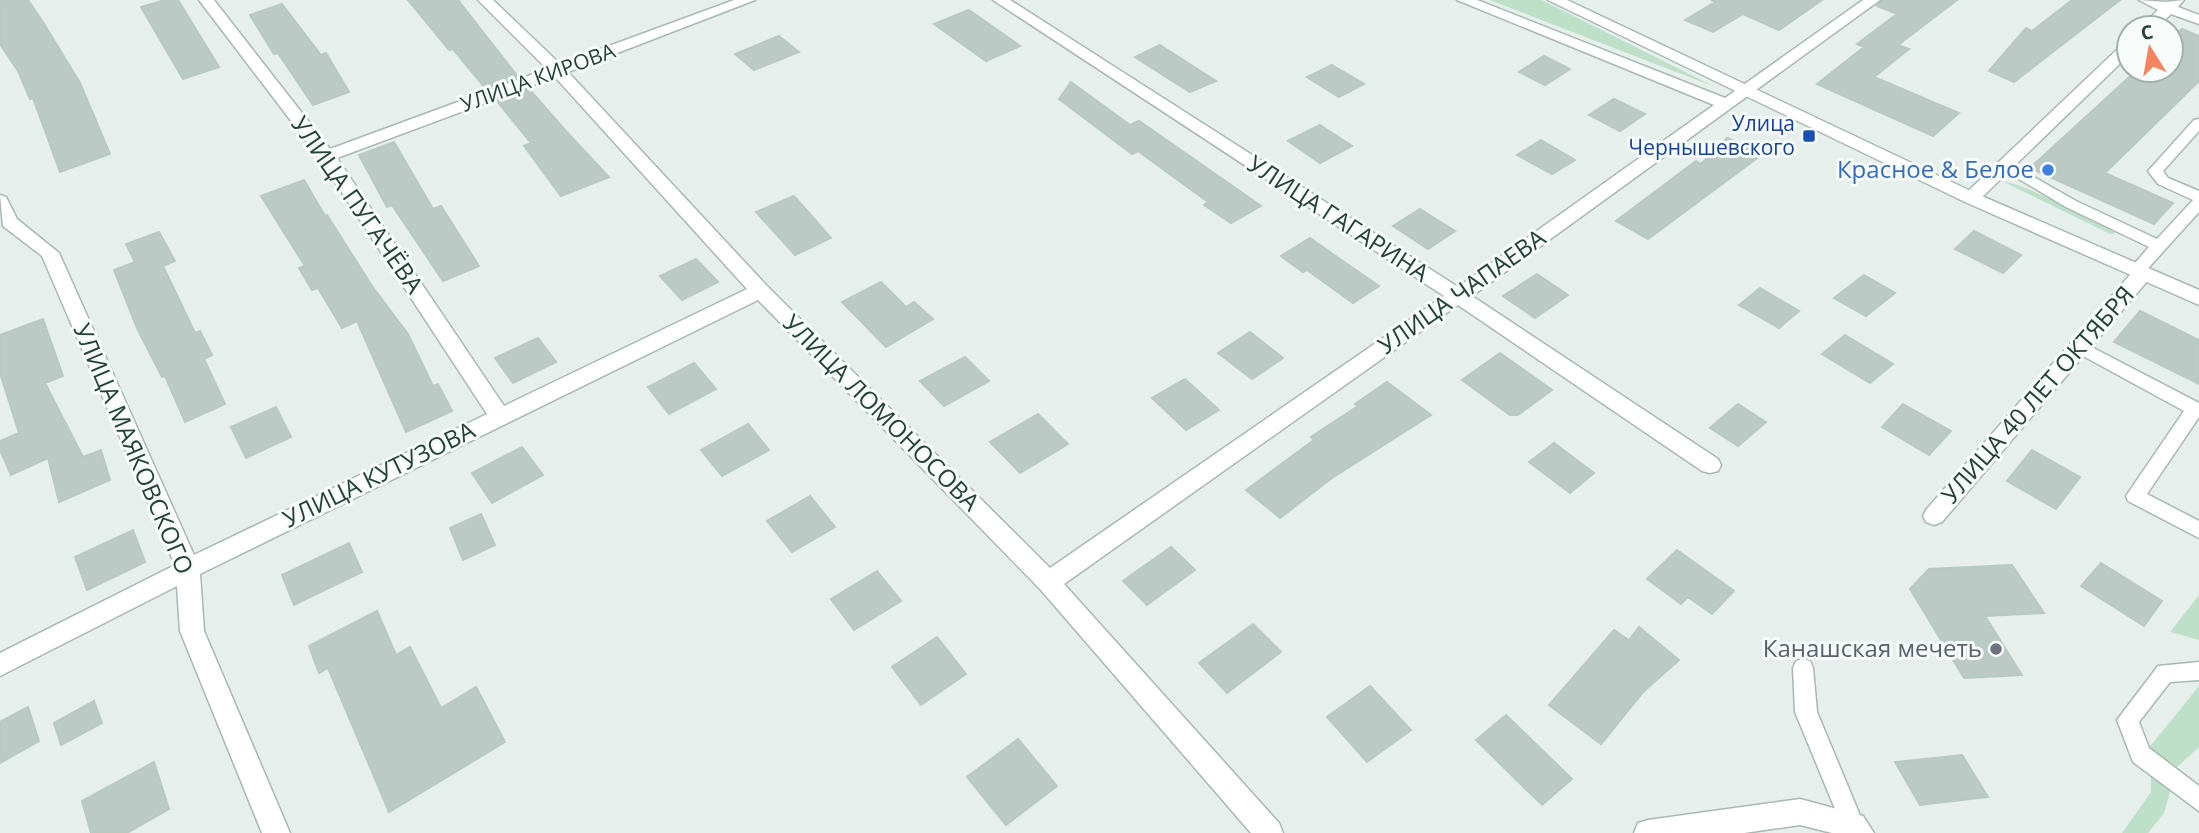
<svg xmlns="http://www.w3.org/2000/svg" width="2199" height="833" font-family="'Open Sans',sans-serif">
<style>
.green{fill:#bfe0c8}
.building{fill:#bbcac4;stroke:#b8c9c2;stroke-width:2}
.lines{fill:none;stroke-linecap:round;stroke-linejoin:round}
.service-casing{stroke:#a8b8b2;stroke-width:3}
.minor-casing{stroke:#a8b8b2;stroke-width:3}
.tertiary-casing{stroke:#a8b8b2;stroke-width:3}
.service{fill:#fff;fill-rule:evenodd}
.minor{fill:#fff;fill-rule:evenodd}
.tertiary{fill:#fff;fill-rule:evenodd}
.transit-dot{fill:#1a4fb4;stroke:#f7fbf9;stroke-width:2.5}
.shop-dot{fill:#3f7fe0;stroke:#f7fbf9;stroke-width:2.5}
.worship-dot{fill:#6b7280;stroke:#f7fbf9;stroke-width:2.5}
.labels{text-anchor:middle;stroke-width:6;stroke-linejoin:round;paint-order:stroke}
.far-street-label{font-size:21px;fill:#24423a;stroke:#f7fbf9}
.far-transit-label{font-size:21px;fill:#164399;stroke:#f7fbf9;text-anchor:end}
.shop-label{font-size:24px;fill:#366cbe;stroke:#f7fbf9;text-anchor:end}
.street-label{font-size:24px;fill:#24423a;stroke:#f7fbf9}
.worship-label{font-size:24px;fill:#5b616d;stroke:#f7fbf9;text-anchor:end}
</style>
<rect width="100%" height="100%" fill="#e6efeb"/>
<!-- green -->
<path class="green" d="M1490 0H1542L1715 87Z
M2004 182C2016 180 2105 224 2116 233L2110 234Z
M2199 595V640L2170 632Z
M2199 686V747L2176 768 2148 749Z
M2151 770 2172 786 2164 813 2148 833H2122L2151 792Z"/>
<!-- building -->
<path class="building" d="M0 0H28L43 22 80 83 110 154 60 172 33 98 30 99 18 71 0 44Z
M165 0H178L219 67 183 79 141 7Z
M408 0H458L518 77 486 89 453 49 449 50Z
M1711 0H1822L1779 30 1743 14 1713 32 1685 20 1715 2Z
M1883 0H1957L1898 45 1909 49 1874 77 1959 113 1933 136 1817 84 1864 47 1857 44 1897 14 1877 6Z
M2072 0H2120L2014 82 1989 71 2026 28 2032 31Z
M282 4 321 55 326 53 349 92 313 105 278 53 274 54 250 15Z
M969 10 1020 46 986 61 934 24Z
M2182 29 2199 36V81L2105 173 2173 203 2154 224 2030 168 2137 70H2171V39Z
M779 36 799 52 754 70 735 54Z
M1160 45 1216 81 1190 92 1135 57Z
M1544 56 1570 69 1545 85 1519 72Z
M1332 65 1364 84 1339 97 1307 77Z
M1071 82 1130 125 1139 121 1261 206 1231 223 1204 205 1208 202 1138 151 1132 154 1059 99Z
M529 89 565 130 609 177 561 196 524 146 531 143 497 101Z
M1614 99 1645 114 1620 131 1589 115Z
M1320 125 1352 146 1320 163 1288 141Z
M1727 138 1764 153 1648 239 1616 221 1696 161 1701 164Z
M1541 140 1575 160 1552 174 1517 155Z
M394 142 433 209 441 206 479 266 443 281 392 205 387 207 359 155Z
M304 180 325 216 327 215 372 286 408 334 433 386 438 384 452 411 406 432 357 321 342 328 318 288 312 290 299 268 305 266 261 196Z
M794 196 831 238 795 255 756 212Z
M1420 209 1455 231 1428 249 1393 226Z
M1974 231 2021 255 2003 273 1955 249Z
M159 232 175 261 163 266 195 333 200 331 212 355 204 359 225 404 185 422 165 376 162 377 137 328 114 270 135 262 126 244Z
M1310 238 1337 257 1379 286 1353 303 1307 270 1303 272 1281 256Z
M696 259 718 282 682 300 660 276Z
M1537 274 1568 295 1535 318 1503 296Z
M1864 275 1895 293 1866 316 1834 298Z
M881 282 906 307 914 302 933 319 886 347 842 302Z
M1760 288 1799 311 1779 328 1739 305Z
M2140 311 2199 340V384L2114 342Z
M43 319 63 376 45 383 83 457 101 450 110 480 59 502 48 458 11 475 0 450V441L19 433 0 373V335Z
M1250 332 1283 358 1252 379 1218 353Z
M1845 335 1893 364 1870 383 1822 354Z
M538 338 556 362 513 383 495 358Z
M1500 353 1552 390 1518 415H1510L1462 380Z
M965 357 989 381 944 406 920 381Z
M694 363 716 389 669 414 648 387Z
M1185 379 1219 410 1186 430 1152 398Z
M1387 382 1431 415 1332 478 1280 518 1246 490 1314 440 1311 437 1358 406 1355 404Z
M1738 404 1766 422 1738 446 1710 428Z
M1903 404 1951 431 1929 455 1882 427Z
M276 407 291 437 246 458 231 427Z
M1038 414 1068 444 1020 473 990 442Z
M748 424 769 450 722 476 701 450Z
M1554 443 1594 473 1570 493 1529 462Z
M522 447 543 475 492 503 472 473Z
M2032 450 2080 477 2056 509 2007 481Z
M810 496 835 527 792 552 767 521Z
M481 514 495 545 463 560 450 528Z
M133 530 145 562 87 590 75 557Z
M349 543 362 572 294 605 282 575Z
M1171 547 1195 570 1147 605 1123 581Z
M1677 550 1734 591 1712 614 1688 597 1681 604 1647 579Z
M2101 563 2162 601 2144 626 2081 586Z
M2012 565 2044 613 1985 616 2022 675 1964 678 1910 589 1929 569Z
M877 571 901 601 854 630 831 599Z
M377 611 396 655 410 647 441 708 476 687 505 742 389 812 328 668 319 673 309 646Z
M1253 624 1281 652 1227 693 1199 663Z
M1639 627 1679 660 1643 692 1601 744 1549 705 1614 630 1629 640Z
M937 637 966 674 921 705 892 667Z
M1370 686 1411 730 1367 762 1327 717Z
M94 701 102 723 61 745 54 723Z
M28 707 39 741 0 763V722Z
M1506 715 1572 779 1542 805 1476 740Z
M1018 739 1057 786 1006 825 967 777Z
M1962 755 1988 797 1920 805 1895 762Z
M154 762 169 809 127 833H91L82 801Z"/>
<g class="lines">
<defs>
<path id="service" d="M2199 119V131L2163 171 2168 178 2199 191V212L2142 275 2136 276 2128 271 2149 247 2066 207 1997 166 1999 163H2009L2076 201 2157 239 2193 200 2158 184 2148 171 2194 120Z
M2080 341 2199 403V417L2147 494 2199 521V538L2128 501 2126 496 2184 411 2074 351 2072 347 2074 343Z
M1803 659 1810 661 1813 668 1817 712 1864 825 1861 833H1845L1795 712 1793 668 1796 661Z
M2199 662V680L2170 682 2139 722 2149 748 2199 786V811L2133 762 2117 720 2158 666Z"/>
<path id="minor" d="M199 0H214L330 149 547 69 478 0H493L560 64 734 0H755L568 72 767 286 1050 568 1444 296 993 0H1010L1458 287 1714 105 1457 0H1477L1725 98 1863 0H1880L1472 296 1718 459 1721 465 1718 471 1710 473 1702 471 1458 305 1064 584 1279 823 1283 833H1251L1040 589 758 300 200 574 204 631 290 833H262L180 631 177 586 0 676V653L175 565 42 256 3 226 0 195 6 197 17 219 59 253 194 555 487 414 320 159ZM555 77 747 289 504 406 337 158Z
M2139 0 2166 2 2184 0 2178 7 2199 15V24L2171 14 2157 28H2140L2158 10Z
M2129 41V55L1977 202H1965L1962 198 1965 194 2124 43Z
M2142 268 2149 269 2151 274 2149 279 1942 522 1934 525 1926 522 1923 516 1926 510 2135 269Z
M1800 799 1863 816 1874 833H1832L1800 825 1744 833H1634L1638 823 1648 820Z"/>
<path id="tertiary" d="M1548 0H1567L1977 194 2199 290V305L1965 202Z"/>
</defs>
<!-- service casing -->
<use href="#service" class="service-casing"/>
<!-- minor casing -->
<use href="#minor" class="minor-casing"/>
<!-- tertiary casing -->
<use href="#tertiary" class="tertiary-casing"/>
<!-- service -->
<use href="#service" class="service"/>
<!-- minor -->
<use href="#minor" class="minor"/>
<!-- tertiary -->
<use href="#tertiary" class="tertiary"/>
</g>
<!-- markers -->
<rect class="transit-dot" x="1802" y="129" width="14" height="14" rx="3.5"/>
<circle class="shop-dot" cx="2048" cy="170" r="7"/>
<circle class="worship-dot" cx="1996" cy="649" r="7"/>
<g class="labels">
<!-- far-street labels -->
<g class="far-street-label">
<text transform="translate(538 78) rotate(-20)" y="7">УЛИЦА КИРОВА</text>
</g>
<!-- far-transit labels -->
<g class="far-transit-label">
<text x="1795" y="131">Улица<tspan x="1795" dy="24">Чернышевского</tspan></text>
</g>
<!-- shop labels -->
<g class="shop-label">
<text x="2034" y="178">Красное &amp; Белое</text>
</g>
<!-- street labels -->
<g class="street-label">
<text transform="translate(357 205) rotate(55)" y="8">УЛИЦА ПУГАЧЁВА</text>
<text transform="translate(1338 219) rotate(33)" y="8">УЛИЦА ГАГАРИНА</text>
<text transform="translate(1462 292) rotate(-35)" y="8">УЛИЦА ЧАПАЕВА</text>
<text transform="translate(2038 395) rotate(-49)" y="8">УЛИЦА 40 ЛЕТ ОКТЯБРЯ</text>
<text transform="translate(881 413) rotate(45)" y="8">УЛИЦА ЛОМОНОСОВА</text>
<text transform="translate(133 449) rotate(67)" y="8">УЛИЦА МАЯКОВСКОГО</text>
<text transform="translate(379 475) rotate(-26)" y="8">УЛИЦА КУТУЗОВА</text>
</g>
<!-- worship labels -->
<g class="worship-label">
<text x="1982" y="657">Канашская мечеть</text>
</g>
</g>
<!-- north arrow -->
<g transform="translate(2150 49) rotate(349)"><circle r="33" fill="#f7fbf9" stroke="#a3b1ad" stroke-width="2"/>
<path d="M0-5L12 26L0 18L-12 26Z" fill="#f4845f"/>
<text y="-10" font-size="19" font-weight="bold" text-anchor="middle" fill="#24423a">С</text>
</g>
</svg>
